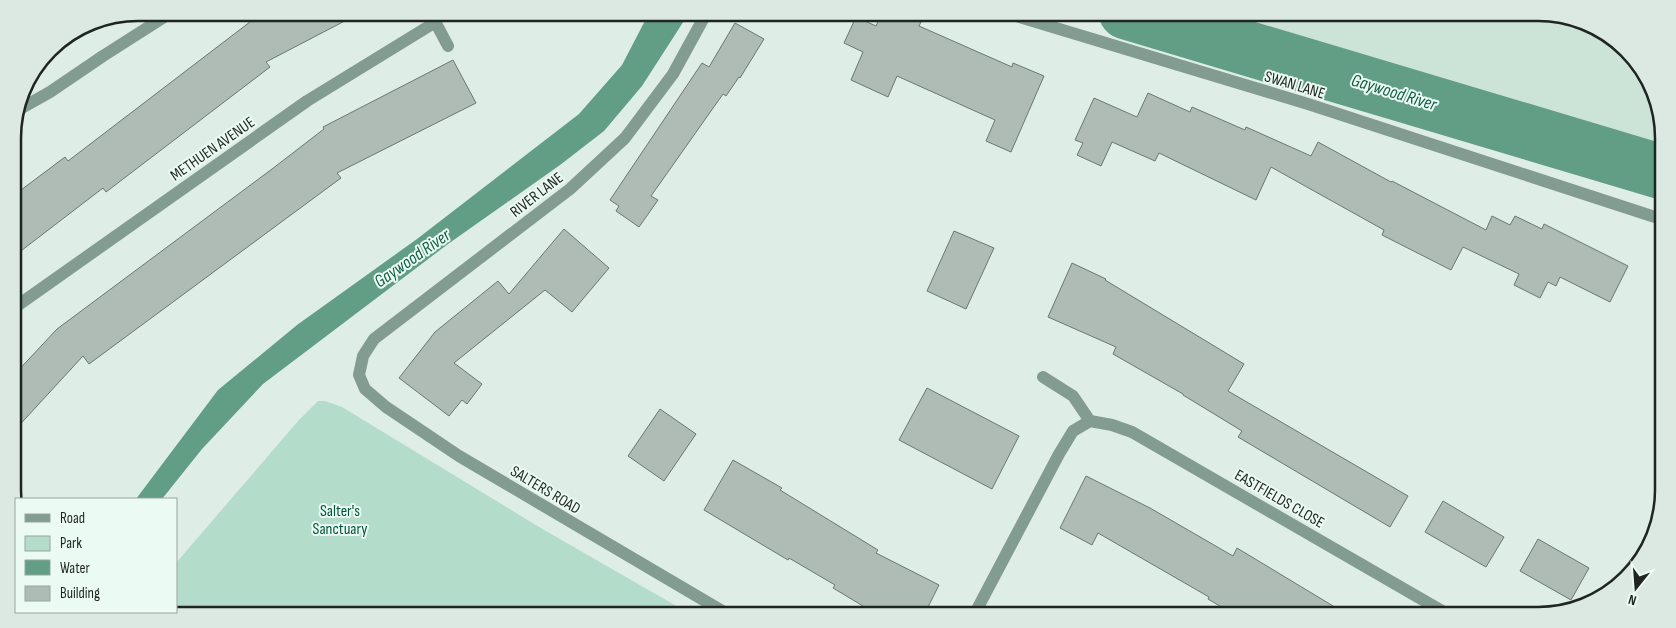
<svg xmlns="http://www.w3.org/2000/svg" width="1676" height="628" font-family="'Sofia Sans Condensed',sans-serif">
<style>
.built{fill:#cce3d8}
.green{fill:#b4dcca}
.water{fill:#619e85}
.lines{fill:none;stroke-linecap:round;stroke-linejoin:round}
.river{stroke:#619e85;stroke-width:55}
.building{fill:#aebcb5;stroke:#6b7872}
.minor{stroke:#839c91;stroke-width:12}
.labels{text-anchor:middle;stroke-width:4;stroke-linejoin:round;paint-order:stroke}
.street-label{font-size:16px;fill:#1f2522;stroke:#ebfaf3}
.park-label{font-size:16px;fill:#00543c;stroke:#ebfaf3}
.water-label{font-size:18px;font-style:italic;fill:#115f46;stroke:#ebfaf3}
.rim{fill:none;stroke:#1f2522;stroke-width:2.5}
</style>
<rect width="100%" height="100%" fill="#deede6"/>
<!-- built -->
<path class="built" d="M1538 13 1578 19 1637 62 1662 122V164L1444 102 1154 13Z"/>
<!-- green -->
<path class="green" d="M318 401H325L342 407 539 527 692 615 132 614 135 612H176V563L299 420Z"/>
<!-- water -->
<path class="water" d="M649 13H689L642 86 604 131 560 165 448 244 263 384 202 449 162 499H136L218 390 297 325 417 239 579 114 622 65Z"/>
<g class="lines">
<!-- river -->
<path class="river" d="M1126 12 1662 172"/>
</g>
<!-- building -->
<path class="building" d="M263 12H362L266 62 270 67 106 192 103 188 13 257V196L65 157 68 161Z
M882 12H901L921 22 919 26 1012 67 1013 63 1044 76 1011 152 986 141 995 120 897 76 888 97 851 80 863 52 844 43 856 17 876 26Z
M735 23 764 39 740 78 739 77 726 96 723 94 651 196 658 200 639 227 616 211 619 206 610 200 702 63 709 67Z
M453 60 476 103 337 173 341 178 89 364 83 356 14 431V375L57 329 272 169 324 129 323 127Z
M1148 93 1190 112 1192 107 1245 130 1246 127 1311 156 1318 142 1391 182 1392 181 1486 230 1492 216 1510 225 1515 216 1542 229 1544 224 1628 266 1610 302 1560 277 1556 286 1548 282 1540 298 1514 285 1519 274 1463 247 1451 270 1382 235 1384 230 1271 167 1256 200 1159 153 1155 161 1112 142 1101 166 1077 155 1083 143 1075 140 1094 98 1137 117Z
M564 229 609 268 572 312 545 290 454 363 482 384 467 404 462 400 449 416 399 378 435 332 498 281 509 294Z
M954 231 994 248 966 309 927 291Z
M1072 263 1106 279 1105 280 1244 364 1228 391 1408 496 1390 527 1238 437 1242 431 1183 395V394L1113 354 1116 347 1048 317Z
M927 388 1019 436 992 489 899 440Z
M660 409 696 434 664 481 628 456Z
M733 460 782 488 780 490 878 550 876 553 939 585 924 615H878L833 588 835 585 789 558 788 560 704 510Z
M1086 476 1150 508 1233 556 1237 548 1348 615H1235L1208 599 1209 597 1098 533 1092 545 1060 528Z
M1443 501 1504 537 1486 567 1425 532Z
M1538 539 1589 568 1571 600 1520 571Z"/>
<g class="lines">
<!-- minor -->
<path class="minor" d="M430 12 448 46
M707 12 673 74 625 138 570 189 374 339 363 356 359 375 365 389 386 407 459 456 729 615
M1003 12 1308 104 1661 219
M18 110 50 92 103 56 172 12
M14 308 307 101 434 23
M1043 377 1073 396 1090 421
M974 615 1059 454 1073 431 1090 421 1112 425 1132 432 1449 615"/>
</g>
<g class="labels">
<!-- street labels -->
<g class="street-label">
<text transform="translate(1295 84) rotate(17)" y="6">SWAN LANE</text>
<text transform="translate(212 148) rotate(-35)" y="6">METHUEN AVENUE</text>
<text transform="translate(536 194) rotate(-38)" y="6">RIVER LANE</text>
<text transform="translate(546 489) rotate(31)" y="6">SALTERS ROAD</text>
<text transform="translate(1280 498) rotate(30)" y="6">EASTFIELDS CLOSE</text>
</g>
<!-- park labels -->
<g class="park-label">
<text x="340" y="516">Salter's<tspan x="340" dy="18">Sanctuary</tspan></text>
</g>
<!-- water labels -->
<g class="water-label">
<text transform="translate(1394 92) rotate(17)" y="6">Gaywood River</text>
<text transform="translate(412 258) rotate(-35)" y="6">Gaywood River</text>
</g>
</g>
<!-- crop -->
<path d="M0 0H1676V628H0ZM138 21H1538A117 117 0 0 1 1655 138V490A117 117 0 0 1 1538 607H138A117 117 0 0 1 21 490V138A117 117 0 0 1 138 21Z" fill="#dbe9e2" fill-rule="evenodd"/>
<path class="rim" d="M138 21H1538A117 117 0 0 1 1655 138V490A117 117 0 0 1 1538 607H138A117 117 0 0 1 21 490V138A117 117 0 0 1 138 21Z"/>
<!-- legend -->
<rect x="15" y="498" width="162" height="115" fill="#ebfaf3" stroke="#99a59f"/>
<rect x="25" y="514" width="25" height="8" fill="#839c91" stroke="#99a59f"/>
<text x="60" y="523" font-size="15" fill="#1f2522">Road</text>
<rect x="25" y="536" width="25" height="15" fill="#b4dcca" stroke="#99a59f"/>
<text x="60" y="548" font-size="15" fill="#1f2522">Park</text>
<rect x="25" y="560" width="25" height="15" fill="#619e85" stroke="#99a59f"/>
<text x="60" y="573" font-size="15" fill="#1f2522">Water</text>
<rect x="25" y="586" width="25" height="15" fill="#aebcb5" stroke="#99a59f"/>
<text x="60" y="598" font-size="15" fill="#1f2522">Building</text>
<!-- north arrow -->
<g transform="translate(1636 588) rotate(197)" stroke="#ebfaf3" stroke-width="4" paint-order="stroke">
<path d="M0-4L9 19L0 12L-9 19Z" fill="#1f2522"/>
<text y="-8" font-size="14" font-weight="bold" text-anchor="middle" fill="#1f2522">N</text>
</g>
</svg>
